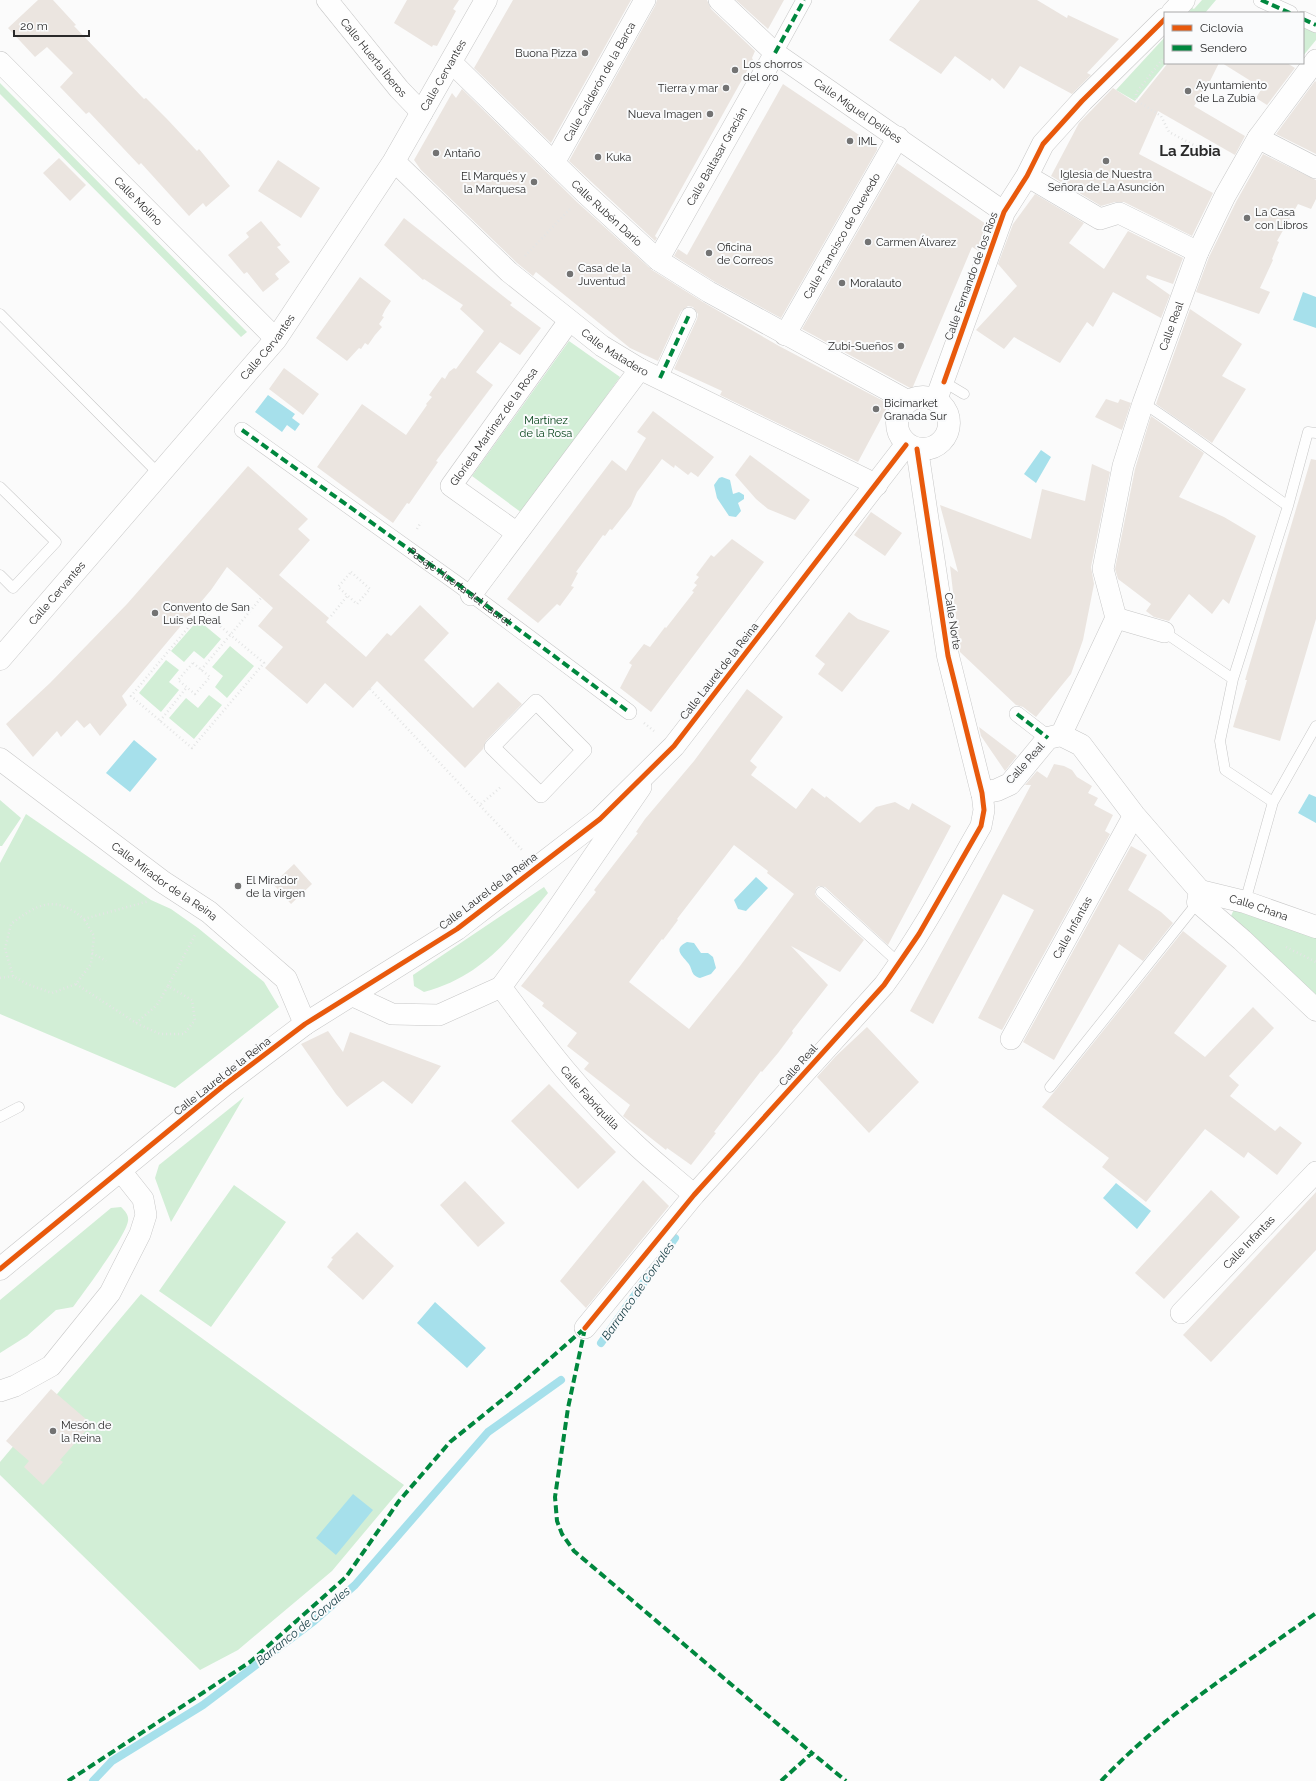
<svg xmlns="http://www.w3.org/2000/svg" width="1316" height="1781" font-family="Raleway,sans-serif">
<style>
.green{fill:#d2eed6}
.water{fill:#a6e0eb}
.lines{fill:none;stroke-linecap:round;stroke-linejoin:round}
.stream{stroke:#a6e0eb;stroke-width:8}
.building{fill:#ebe5e0;fill-rule:evenodd}
.service-casing{stroke:#c7c7c7;stroke-width:11}
.pedestrian-casing{stroke:#c7c7c7;stroke-width:16}
.minor-casing{stroke:#c7c7c7;stroke-width:22}
.tertiary-casing{stroke:#c7c7c7;stroke-width:23}
.path{stroke:#e4e5e5;stroke-width:2.5;stroke-dasharray:1 3;stroke-linecap:butt}
.service{stroke:#fefefe;stroke-width:10}
.pedestrian{stroke:#fefefe;stroke-width:15}
.minor{stroke:#fefefe;stroke-width:21}
.tertiary{stroke:#fefefe;stroke-width:22}
.quiet{stroke:#00873e;stroke-width:4;stroke-dasharray:8 4;stroke-linecap:butt}
.cycleway-casing{stroke:#fafbfc;stroke-width:8}
.cycleway{stroke:#e8590c;stroke-width:5}
.poi-dot{fill:#737373;stroke:#fafbfc;stroke-width:1.5}
.labels{text-anchor:middle;stroke-width:4;stroke-linejoin:round;paint-order:stroke}
.poi-label{font-size:11px;fill:#2a2a2a;stroke:#fafbfc;text-anchor:start}
.street-label{font-size:11px;fill:#2a2a2a;stroke:#fafbfc}
.park-label{font-size:11px;fill:#034117;stroke:#fafbfc}
.water-label{font-size:12px;font-style:italic;fill:#123a41;stroke:#fafbfc}
.district-label{font-size:15px;font-weight:bold;fill:#2a2a2a;stroke:#fafbfc}
</style>
<rect width="100%" height="100%" fill="#fbfbfb"/>
<!-- green -->
<path class="green" d="M1202 0H1216L1205 13H1188L1192 8 1194 9Z
M1303 21 1316 27V40L1303 56Z
M1165 37 1166 63 1135 101 1116 90Z
M0 83 247 332 241 337 0 94Z
M569 341 620 377 522 513 472 476Z
M198 620 221 639 204 659 194 651 184 662 171 651Z
M230 646 254 666 227 698 215 687 223 676 212 667Z
M166 660 179 670 169 682 179 690 161 712 139 693Z
M209 695 222 705 194 739 169 718 186 698 198 708Z
M0 800 21 818 2 846H0Z
M26 814 151 900 171 909 198 928 264 982 279 1007 175 1088 0 1014V863Z
M544 887 548 893C511 937 483 976 424 992L414 986 413 975Z
M1235 907 1316 935V1000L1231 916Z
M244 1097 171 1222 155 1178 159 1165Z
M234 1185 286 1222 211 1327 159 1291Z
M121 1207C125 1211 129 1215 128 1221 126 1236 84 1292 73 1307L56 1310 27 1336 0 1353V1300L111 1208Z
M141 1294 404 1485 332 1571 238 1650 200 1670 0 1475V1462Z"/>
<!-- water -->
<path class="water" d="M1303 292 1316 297V328L1293 320Z
M268 395 295 414 292 418 300 424 295 431 287 425 282 432 255 412Z
M1041 450 1051 457 1036 483 1024 474Z
M722 477 730 480 733 494 739 492 744 495V499L738 503 741 511 736 517 729 516 717 498 714 485 719 478Z
M134 740 157 759 130 792 106 773Z
M1309 794 1316 797V823L1298 813Z
M756 877 768 888 746 911 738 909 734 900Z
M687 942 694 943 701 953H708L713 957 716 968 711 974 700 978C690 975 693 969 688 963 683 956 672 949 687 942Z
M1116 1183 1151 1211 1137 1229 1103 1198Z
M435 1302 486 1348 467 1368 417 1323Z
M353 1494 373 1510 336 1555 316 1538Z"/>
<g class="lines">
<!-- stream -->
<path class="stream" d="M601 1343 675 1238
M93 1781 112 1761 203 1705 314 1621 355 1585 488 1432 561 1380"/>
</g>
<!-- building -->
<path class="building" d="M38 0H53L76 25 74 26 144 99 146 98 167 119 197 151 199 149 230 186 206 207 203 203 189 216 141 163 139 165 89 112 86 114 60 87 73 73 47 47 35 57 8 28Z
M407 0H459L453 9 456 11 437 46 433 45 432 47 394 23Z
M513 0H631L551 143 474 68Z
M657 0H707L711 9 755 51 752 58 753 60 655 236 657 238 655 241 569 161 655 6Z
M736 0H784L768 29Z
M920 0H1037L1067 18 1068 15 1119 39 1087 73 1091 75 1072 94 1020 66 1004 89 992 78 990 81 955 56 941 74 889 40Z
M1168 63H1219L1206 89 1194 106 1245 136 1235 155 1158 111 1139 154 1213 193 1192 236 1124 202H1115L1101 206 1051 176 1079 123 1113 88 1136 103Z
M1222 63H1287L1295 68 1267 105 1256 98 1262 88Z
M1315 81 1316 82V154L1276 134Z
M783 84 877 147V150L781 318 715 282 674 256 678 249 687 255Z
M462 89 577 202 652 270 703 302 779 346 889 404 858 462 720 395 722 391 674 369 697 319 698 314 693 307 688 306 681 311 658 361 630 348 536 272 533 276 517 263 421 170 414 160 452 93 456 98Z
M1263 154 1316 180V199L1311 209 1298 204 1277 241 1279 242 1272 259 1273 260 1260 288 1270 292 1259 314 1196 292 1209 257 1236 202Z
M59 158 86 185 70 201 43 173Z
M278 160 320 188 301 218 258 191Z
M897 163 986 224 977 250 972 247 912 389 802 329Z
M1035 194 1084 223 1069 243 1104 269 1128 231 1183 258 1173 284 1147 275 1146 278 1170 295 1161 318 1113 292 1093 327 1087 322 1060 363 1014 337 1004 349 976 330 1017 286 998 264 1013 224Z
M404 218 512 303 510 305 541 328 520 355 500 342 476 372 493 385 436 461 438 462 409 504 407 503 393 523 317 467 362 404 406 435 427 405 426 404 432 397 429 395 442 377 445 379 449 372 454 368 456 369 484 331 460 309 463 305 424 279 423 280 384 245Z
M261 221 281 245 277 247 290 262 275 274 279 279 263 292 247 272 244 274 228 255 249 237 246 233Z
M360 277 391 301 385 310 382 316 384 317 379 324 382 327 375 335 368 345 365 343 361 349 359 348 347 361 316 338Z
M1190 309 1242 344 1222 376 1246 389 1212 443 1156 404Z
M284 368 319 394 303 415 269 389Z
M1106 399 1118 403 1120 399 1131 403 1122 430 1095 417Z
M653 411 714 457 698 477 691 472 688 475 675 465 674 468 662 459 637 492 631 506 612 530 610 529 605 536 603 535 576 572 578 573 571 586 574 587 560 606 557 604 538 623 507 599 612 460 626 471 646 438 637 432Z
M1151 416 1204 453 1179 497 1224 517 1256 536 1229 604 1223 599 1212 614 1189 594 1169 621 1154 617 1146 611 1151 604 1118 579 1115 569 1135 469Z
M750 455 810 500 795 520 768 509 756 499 735 475Z
M1311 459 1316 460V619L1280 741 1233 727 1247 680H1245Z
M1092 464 1110 472 1091 567 1094 584 1083 640 1071 674 1036 717 1023 707 1016 705 960 652 950 566 958 572 940 505 1031 539 1042 489 1085 501Z
M248 466 308 519 298 529 310 540 279 575 329 618 326 622 366 657 387 633 391 636 420 605 449 633 424 660 473 708 498 682 522 704 486 741 483 749 465 768 377 681 353 708 325 683 307 704 265 668 283 647 258 626 273 608 227 567 211 590 122 696 127 705 100 736 90 723 84 728 77 720 61 737 57 731 33 757 6 724 50 683 127 604Z
M871 512 902 533 885 556 854 535Z
M732 539 764 562 651 712 620 688 632 665 629 663 644 644 650 647 665 627 666 628 694 592 692 591 697 585 694 583 699 577 696 575 711 555 714 557Z
M849 612 858 619 890 631 842 692 818 674 825 664 815 656Z
M747 689 783 717 750 761 757 767 751 775 796 809 812 788 825 798 826 796 860 823 876 807 895 802 909 810 912 803 951 826 888 945 825 887 819 886 816 888 815 894 817 897 864 940 840 972 791 946 828 985 792 1031 793 1033 778 1053 762 1072 761 1071 714 1132 716 1133 691 1165 667 1148 666 1150 623 1116 630 1105 584 1069 589 1063 567 1046 577 1033 542 1006 544 1003 521 986 596 892 594 890 638 833 636 832 645 819 694 761ZM734 845 768 871 767 873 794 894 740 966 689 1029 629 982 662 939 663 940 678 920 677 919Z
M979 727 1017 756 1005 771 981 736Z
M1054 764 1064 766 1072 770 1077 777 1092 786 1088 793 1098 798 1094 805 1113 815 1105 831 1110 834 1002 1030 978 1018 1034 910 1003 894 933 1024 910 1011 1031 785H1025L1037 771 1047 778Z
M1131 846 1147 855 1128 890 1161 912 1173 923 1143 961 1119 944 1054 1060 1023 1042Z
M294 864 312 884 291 904 273 884Z
M1183 931 1227 966 1174 1033 1205 1057 1253 1007 1274 1028 1229 1076 1239 1085 1230 1096 1275 1131 1280 1126 1302 1143 1277 1175 1248 1152 1244 1158 1205 1129 1146 1202 1102 1167 1109 1158 1042 1107Z
M867 1027 919 1082 869 1133 817 1077 836 1056Z
M328 1031 343 1052 350 1032 441 1066 412 1104 383 1081 347 1107 336 1094 301 1044Z
M549 1084 616 1152 578 1189 511 1121Z
M643 1180 669 1206 586 1308 560 1281Z
M465 1181 505 1223 478 1247 440 1205Z
M1211 1190 1240 1217 1164 1299 1135 1273Z
M1316 1192V1250L1211 1362 1183 1335Z
M357 1232 394 1266 363 1300 327 1267 333 1259 331 1258Z
M51 1389 87 1420 84 1424 89 1427 60 1460 63 1462 43 1485 24 1467 29 1461 6 1441Z"/>
<g class="lines">
<defs>
<path id="service" d="M0 314 160 475
M944 382 964 394
M1143 403C1193 435 1239 472 1288 506L1233 679 1220 741 1225 770 1273 802 1245 902
M0 487 56 542 13 588 0 575
M1288 506 1308 432 1316 433
M1164 632 1233 679
M1273 802 1316 726
M821 892 900 964
M1050 1087 1198 902
M0 1117 19 1107"/>
<g id="pedestrian">
<path d="M1261 0 1290 13"/>
<path d="M1303 19 1316 25"/>
<path d="M775 53 804 0"/>
<path d="M660 378 689 315"/>
<path id="s1" d="M242 430 459 585 629 712"/>
<path d="M536 702 584 750 541 795 492 747Z"/>
<path d="M1017 714 1048 738"/>
</g>
<g id="minor">
<path id="s2" d="M327 0 399 89 422 113"/>
<path id="s3" d="M719 0 775 53 1004 212"/>
<path id="s4" d="M0 62 276 339"/>
<path id="s5" d="M451 62 585 193 658 260 709 292 908 401"/>
<path d="M1258 138 1316 168"/>
<path id="s6" d="M394 161 509 272 602 346 640 369 877 485"/>
<path id="s7" d="M554 163 645 0"/>
<path d="M1027 176 1100 219 1119 213 1198 252"/>
<path id="s8" d="M658 260 775 53"/>
<path id="s9" d="M785 335 898 137"/>
<path id="s10" d="M517 533 451 486 569 321"/>
<path d="M471 595 640 369"/>
<path d="M1116 618 1164 632"/>
<path id="s11" d="M1061 735 1116 618 1103 569 1123 466 1143 403 1198 252 1225 196 1258 138 1316 60"/>
<path id="s12" d="M501 987C542 1042 584 1098 636 1145 654 1162 675 1178 694 1195"/>
<path d="M351 995 392 1014 439 1015 501 987 549 921 641 787"/>
<path id="s13" d="M1011 1039 1134 815"/>
<path id="s14" d="M1181 1313 1316 1172"/>
<path d="M585 1328 694 1195 884 985C921 935 950 880 981 826L984 810 982 793"/>
<path d="M0 1391 15 1386 51 1366 110 1293 140 1234 146 1215 143 1199 120 1170"/>
</g>
<g id="tertiary">
<path d="M1172 13 1184 0"/>
<circle cx="923" cy="423" r="26"/>
<path d="M936 400 1004 212 1027 176 1043 144 1082 101 1165 19"/>
<path d="M917 449 948 656 982 793 997 790 1010 784 1048 738 1061 735 1081 745 1134 815 1200 891"/>
<path id="s15" d="M0 659 276 339 394 161 486 0"/>
<path id="s16" d="M0 759 163 882 209 912 286 979 305 1024"/>
<path d="M1200 891 1198 902 1242 940 1316 1010"/>
<path id="s17" d="M1200 891 1245 902 1316 927"/>
<path d="M0 1269 223 1086 305 1024 457 929 600 819 674 746 906 445"/>
</g>
</defs>
<!-- service casing -->
<use href="#service" class="service-casing"/>
<!-- pedestrian casing -->
<use href="#pedestrian" class="pedestrian-casing"/>
<!-- minor casing -->
<use href="#minor" class="minor-casing"/>
<!-- tertiary casing -->
<use href="#tertiary" class="tertiary-casing"/>
<!-- path -->
<path class="path" d="M1165 56 1136 93V100L1161 116 1169 132 1220 159
M525 256 570 209
M417 529 421 522
M351 572 370 589 357 604 338 587Z
M202 611 264 663 192 748 131 696Z
M331 616 348 595
M193 663 210 677 195 694 178 680Z
M201 670 261 598
M370 689 522 850
M160 721 187 687
M644 723 654 731
M481 804 502 786
M1286 947 1316 962
M92 953 106 961
M13 976 5 949 11 924C37 904 55 894 84 919L149 901
M0 978 13 976 27 984 52 993 76 984 91 964 94 936 84 919
M76 984 136 1023 160 1034H184L195 1020 192 1000 168 986 196 933
M136 1023 157 1005 168 986"/>
<!-- service -->
<use href="#service" class="service"/>
<!-- pedestrian -->
<use href="#pedestrian" class="pedestrian"/>
<!-- minor -->
<use href="#minor" class="minor"/>
<!-- tertiary -->
<use href="#tertiary" class="tertiary"/>
<!-- quiet -->
<path class="quiet" d="M1261 0 1290 13
M1303 19 1316 25
M775 53 804 0
M660 378 689 315
M242 430 459 585 629 712
M1017 714 1048 738
M585 1328 568 1408 555 1497 557 1521 562 1534 574 1551 812 1753
M68 1781 250 1662 346 1577 399 1501 450 1442 512 1392 585 1328
M781 1781 812 1753 846 1781
M1101 1781C1163 1715 1242 1666 1316 1613"/>
<defs>
<path id="cycleway" d="M944 382 1004 212 1027 176 1043 144 1082 101 1165 19
M0 1269 223 1086 305 1024 457 929 600 819 674 746 906 445
M585 1328 694 1195 884 985 919 934 981 826 984 810 982 793 948 656 917 449"/>
</defs>
<!-- cycleway casing -->
<use href="#cycleway" class="cycleway-casing"/>
<!-- cycleway -->
<use href="#cycleway" class="cycleway"/>
</g>
<!-- markers -->
<g class="poi-dot">
<circle cx="585" cy="53" r="4"/>
<circle cx="735" cy="70" r="4"/>
<circle cx="726" cy="88" r="4"/>
<circle cx="1188" cy="91" r="4"/>
<circle cx="710" cy="114" r="4"/>
<circle cx="850" cy="141" r="4"/>
<circle cx="436" cy="153" r="4"/>
<circle cx="598" cy="157" r="4"/>
<circle cx="1106" cy="161" r="4"/>
<circle cx="534" cy="182" r="4"/>
<circle cx="1247" cy="218" r="4"/>
<circle cx="868" cy="242" r="4"/>
<circle cx="709" cy="253" r="4"/>
<circle cx="570" cy="274" r="4"/>
<circle cx="842" cy="283" r="4"/>
<circle cx="901" cy="346" r="4"/>
<circle cx="876" cy="409" r="4"/>
<circle cx="155" cy="613" r="4"/>
<circle cx="238" cy="886" r="4"/>
<circle cx="53" cy="1431" r="4"/>
</g>
<g class="labels">
<!-- poi labels -->
<g class="poi-label">
<text x="577" y="57" text-anchor="end">Buona Pizza</text>
<text x="743" y="68">Los chorros<tspan x="743" dy="13">del oro</tspan></text>
<text x="1196" y="89">Ayuntamiento<tspan x="1196" dy="13">de La Zubia</tspan></text>
<text x="718" y="92" text-anchor="end">Tierra y mar</text>
<text x="702" y="118" text-anchor="end">Nueva Imagen</text>
<text x="858" y="145">IML</text>
<text x="444" y="157">Antaño</text>
<text x="606" y="161">Kuka</text>
<text x="1106" y="178" text-anchor="middle">Iglesia de Nuestra<tspan x="1106" dy="13">Señora de La Asunción</tspan></text>
<text x="526" y="180" text-anchor="end">El Marqués y<tspan x="526" dy="13">la Marquesa</tspan></text>
<text x="1255" y="216">La Casa<tspan x="1255" dy="13">con Libros</tspan></text>
<text x="876" y="246">Carmen Álvarez</text>
<text x="717" y="251">Oficina<tspan x="717" dy="13">de Correos</tspan></text>
<text x="578" y="272">Casa de la<tspan x="578" dy="13">Juventud</tspan></text>
<text x="850" y="287">Moralauto</text>
<text x="893" y="350" text-anchor="end">Zubi-Sueños</text>
<text x="884" y="407">Bicimarket<tspan x="884" dy="13">Granada Sur</tspan></text>
<text x="163" y="611">Convento de San<tspan x="163" dy="13">Luis el Real</tspan></text>
<text x="246" y="884">El Mirador<tspan x="246" dy="13">de la virgen</tspan></text>
<text x="61" y="1429">Mesón de<tspan x="61" dy="13">la Reina</tspan></text>
</g>
<!-- street labels -->
<g class="street-label">
<text dy="4" stroke="none"><textPath href="#s2" startOffset="74">Calle Huerta Íberos</textPath></text>
<text dy="4" stroke="none"><textPath href="#s15" startOffset="735">Calle Cervantes</textPath></text>
<text dy="4" stroke="none"><textPath href="#s7" startOffset="93">Calle Calderón de la Barca</textPath></text>
<text dy="4" stroke="none"><textPath href="#s3" startOffset="178">Calle Miguel Delibes</textPath></text>
<text dy="4" stroke="none"><textPath href="#s8" startOffset="119">Calle Baltasar Gracián</textPath></text>
<text dy="4" stroke="none"><textPath href="#s4" startOffset="196">Calle Molino</textPath></text>
<text dy="4" stroke="none"><textPath href="#s5" startOffset="217">Calle Rubén Darío</textPath></text>
<text dy="4" stroke="none"><textPath href="#s9" startOffset="114">Calle Francisco de Quevedo</textPath></text>
<text transform="translate(971 276) rotate(-70)" y="4">Calle Fernando de los Ríos</text>
<text dy="4" stroke="none"><textPath href="#s11" startOffset="433">Calle Real</textPath></text>
<text dy="4" stroke="none"><textPath href="#s15" startOffset="411">Calle Cervantes</textPath></text>
<text dy="4" stroke="none"><textPath href="#s6" startOffset="293">Calle Matadero</textPath></text>
<text dy="4" stroke="none"><textPath href="#s10" startOffset="154">Glorieta Martínez de la Rosa</textPath></text>
<text dy="4" stroke="none"><textPath href="#s1" startOffset="268">Pasaje Huerta del Laurel</textPath></text>
<text dy="4" stroke="none"><textPath href="#s15" startOffset="87">Calle Cervantes</textPath></text>
<text transform="translate(953 621) rotate(81)" y="4">Calle Norte</text>
<text transform="translate(719 671) rotate(-52)" y="4">Calle Laurel de la Reina</text>
<text transform="translate(1025 763) rotate(-48)" y="4">Calle Real</text>
<text dy="4" stroke="none"><textPath href="#s16" startOffset="205">Calle Mirador de la Reina</textPath></text>
<text transform="translate(488 891) rotate(-37)" y="4">Calle Laurel de la Reina</text>
<text dy="4" stroke="none"><textPath href="#s17" startOffset="61">Calle Chana</textPath></text>
<text dy="4" stroke="none"><textPath href="#s13" startOffset="127">Calle Infantas</textPath></text>
<text transform="translate(798 1065) rotate(-48)" y="4">Calle Real</text>
<text transform="translate(222 1076) rotate(-38)" y="4">Calle Laurel de la Reina</text>
<text dy="4" stroke="none"><textPath href="#s12" startOffset="142">Calle Fabriquilla</textPath></text>
<text dy="4" stroke="none"><textPath href="#s14" startOffset="98">Calle Infantas</textPath></text>
</g>
<!-- park labels -->
<g class="park-label">
<text x="546" y="424">Martínez<tspan x="546" dy="13">de la Rosa</tspan></text>
</g>
<!-- water labels -->
<g class="water-label">
<text transform="translate(638 1291) rotate(-55)" y="4">Barranco de Corvales</text>
<text transform="translate(303 1626) rotate(-39)" y="4">Barranco de Corvales</text>
</g>
<!-- district labels -->
<g class="district-label">
<text x="1190" y="156">La Zubia</text>
</g>
</g>
<!-- legend -->
<rect x="1164" y="12" width="140" height="52" fill="#fafbfc" stroke="#a7a7a8"/>
<rect x="1172" y="25" width="20" height="6" fill="#e8590c" stroke="#a7a7a8"/>
<text x="1200" y="32" font-size="12" fill="#2a2a2a">Ciclovía</text>
<rect x="1172" y="45" width="20" height="6" fill="#00873e" stroke="#a7a7a8"/>
<text x="1200" y="52" font-size="12" fill="#2a2a2a">Sendero</text>
<!-- scale -->
<path d="M14 30v6h75v-6" fill="none" stroke="#2a2a2a" stroke-width="2"/>
<text x="20" y="30" font-size="12" fill="#2a2a2a" stroke="#fafbfc" stroke-width="3" paint-order="stroke">20 m</text>
</svg>
